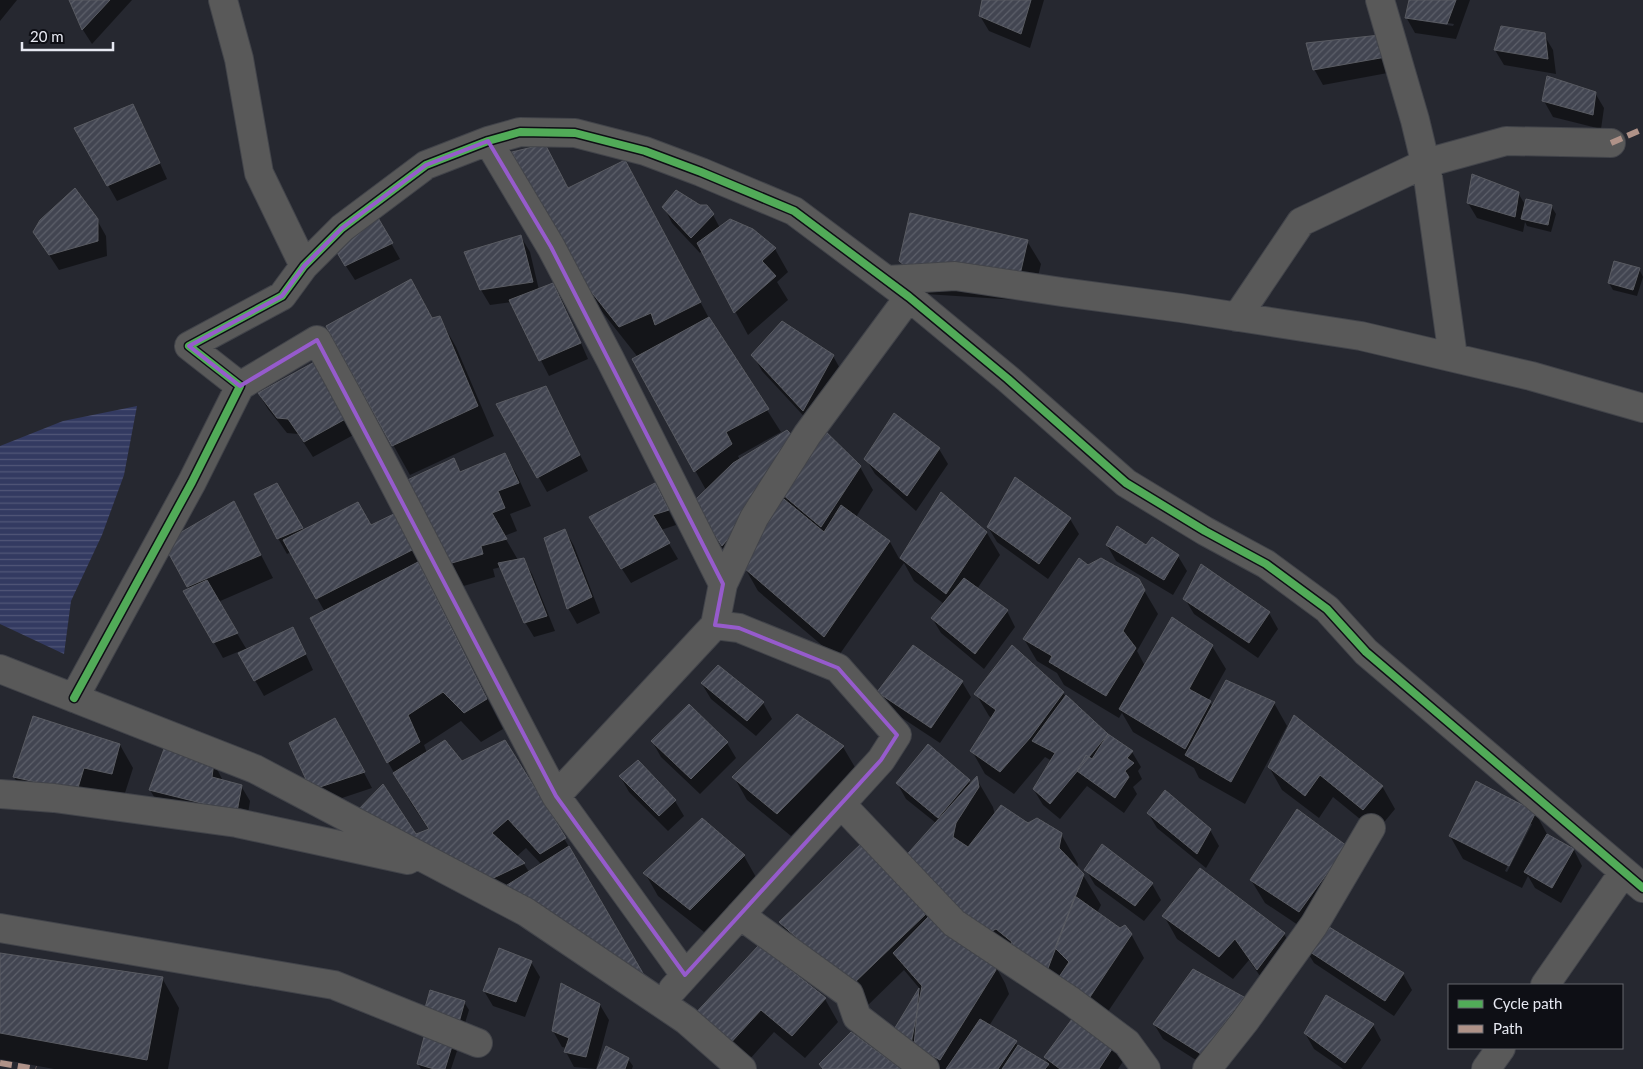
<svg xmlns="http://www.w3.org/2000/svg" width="1643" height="1069" font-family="Lato,sans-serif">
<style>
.water{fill:url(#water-rules)}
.shadow{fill:#0007;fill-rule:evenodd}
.building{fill:url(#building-hatch);stroke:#595b62}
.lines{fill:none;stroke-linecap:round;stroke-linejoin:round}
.minor-casing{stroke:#42444a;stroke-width:30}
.minor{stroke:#595959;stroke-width:28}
.quiet{stroke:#af9288;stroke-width:6;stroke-dasharray:12 6;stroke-linecap:butt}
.cycleway-casing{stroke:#0e0f15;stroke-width:11}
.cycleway{stroke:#51ab58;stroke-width:8}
.marked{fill:none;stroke:#965bcc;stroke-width:4;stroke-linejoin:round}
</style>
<defs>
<pattern id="water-rules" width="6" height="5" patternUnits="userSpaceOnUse" patternTransform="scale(1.25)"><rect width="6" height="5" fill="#333a61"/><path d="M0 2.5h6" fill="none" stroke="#515678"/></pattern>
<pattern id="building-hatch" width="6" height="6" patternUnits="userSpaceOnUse" patternTransform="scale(1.25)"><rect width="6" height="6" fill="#424551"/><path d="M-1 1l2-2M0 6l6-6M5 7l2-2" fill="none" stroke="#5d606a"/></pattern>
</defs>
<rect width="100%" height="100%" fill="#262830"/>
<!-- water -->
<path class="water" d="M137 406 124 475 102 535 71 601 64 654 0 624V446L63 421Z"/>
<!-- shadow -->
<path class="shadow" d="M0 0H17L0 21Z
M70 0H132L92 44 83 30Z
M983 0H1044L1030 48 989 31 980 16Z
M1410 0H1470L1456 39 1415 33 1406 17ZM1416 18 1454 24 1453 26 1416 20Z
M1544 35 1553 50 1556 74 1504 65 1495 50Z
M1380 37 1393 72 1323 85 1314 69Z
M1595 93 1604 108 1601 129 1553 117 1544 101Z
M132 106 141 121 167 179 117 201 76 129Z
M544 146 569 189 641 191 711 322 781 432 738 456 740 460 798 444 860 467 873 490 856 517 890 542 900 560 941 494 987 533 1000 555 977 589 1007 611 1015 627 984 669 941 633 932 618 944 604 914 581 904 563 837 658 758 591 745 568H735L708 525 706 490 634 360 644 354 643 353 637 356 596 304 579 274Z
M1518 193 1526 206H1551L1556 214 1551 232 1527 226 1525 222 1523 232 1477 218 1468 203Z
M664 207 713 215 720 228 753 230 775 249 788 272 777 282 788 300 748 335 702 250 700 253 672 223Z
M371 208 400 259 355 280 342 260Z
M97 220 106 236 107 256 59 270 34 232Z
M521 237 530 252 539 290 553 285 562 300 588 359 549 376 511 302 490 305 481 290Z
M1027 241 1041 264 1032 301 925 294 913 284 900 261Z
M1639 269 1643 277 1637 296 1613 290 1609 283Z
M439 317 456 347 494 436 410 475 327 326 432 319Z
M753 355 833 356 842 372 812 425 762 371Z
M318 362 357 433 313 457 298 434 287 433 268 409 259 394Z
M554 403 588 471 547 492 498 405Z
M939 449 948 464 916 511 875 474 866 459Z
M505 454 518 477 531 506 510 514 517 531 504 536 518 560 523 559 532 574 555 631 534 637 525 622 501 567 493 569 495 577 460 587 447 564 454 459 461 473Z
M1016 479 1070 519 1079 534 1048 579 997 542 988 527Z
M276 485 303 531 371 527 397 514 428 571 423 574 503 729 481 742 461 721 424 745 427 753 461 762 505 742 582 868 581 869 648 1004 415 836 429 830 411 803 388 762 325 612 291 552 287 554 278 538ZM526 848 541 864 529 872 524 864 516 857Z
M663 500 676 525 661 530 678 559 631 583 599 533Z
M234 503 273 578 218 602 247 650 301 644 313 670 264 696 240 654 246 651 245 649 223 658 185 592 190 589 164 544Z
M565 530 574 546 600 613 577 624 568 608Z
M1107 545 1146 546 1178 556 1187 571 1173 595 1116 561Z
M1088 566 1138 580 1158 614 1137 651 1145 666 1173 619 1212 646 1226 669 1208 701 1213 706 1274 703 1287 726 1245 804 1199 778 1194 768 1133 732 1122 713 1119 718 1064 685 1057 673 1037 661 1024 639Z
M1185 599 1269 613 1278 629 1258 658 1194 614Z
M962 682 971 697 940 743 887 708 878 692Z
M702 684 763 703 772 719 756 736 711 699Z
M1063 693 1066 697 1107 735 1132 752 1141 767 1138 771 1142 779 1133 787 1137 794 1124 813 1087 786 1060 819 1043 805 1034 790 1052 761 1045 757 1014 794 985 774 972 751 992 719 989 716 976 694Z
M689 706 727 743 736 758 700 794 661 757 652 741Z
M1295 717 1382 786 1395 809 1376 832 1333 797 1319 818 1282 790 1269 767Z
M344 735 372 788 321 805 291 744Z
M120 745 133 768 124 796 28 800 14 777Z
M928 746 971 784 976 778 993 807 995 815 1061 834 1078 864 1077 868 1083 875 1101 905 1097 913 1120 929 1131 934 1144 958 1101 1022 921 890 936 823 906 799 897 783Z
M843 747 856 769 791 836 747 800 734 777Z
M638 762 675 801 684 816 668 831 629 792 620 776Z
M214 763 222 779V781L241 786 250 801 246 826 159 805 150 790Z
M1535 812 1548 836 1574 850 1582 866 1561 903 1535 888 1528 876 1522 888 1463 859 1450 836ZM1529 824H1532L1507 872 1505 871Z
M1148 813 1210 830 1219 846 1206 868 1157 828Z
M702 820 744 856 757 879 704 932 658 896 645 873Z
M863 844 992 960 1005 983 1009 994 989 1026 1050 1067 1045 1057 1115 1044 1124 1060 1118 1069H929L894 1031 920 989 904 970 865 1008 793 945 780 922Z
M1102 846 1152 884 1161 900 1144 921 1095 885 1086 870Z
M1346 847 1320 923 1403 974 1412 990 1394 1016 1314 963 1305 948 1313 935 1265 903 1251 880Z
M1164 916 1284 934 1297 956 1271 992 1249 960 1233 979 1177 939Z
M759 947 825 999 838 1022 805 1058 774 1032 741 1069 693 1018Z
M0 954 162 978 179 1008 168 1069H54L0 1059Z
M531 962 540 977 525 1017 493 1006 484 991Z
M1194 971 1243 998 1252 1013 1210 1069 1163 1039 1154 1024Z
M464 1002 469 1010 462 1033 425 1015Z
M600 1005 609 1020 596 1069 574 1067 566 1052 567 1048 562 1047 553 1031Z
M1373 1025 1381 1040 1361 1069H1343L1314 1049 1305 1033Z
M453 1044 457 1051 451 1069H421L418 1064Z
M628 1059 633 1066 632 1069H598Z"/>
<!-- building -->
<path class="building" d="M69 0H110L82 30Z
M982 0H1031L1021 34 979 16Z
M1409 0H1456L1447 24 1405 18Z
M1501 26 1545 33 1548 59 1494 50Z
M1380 35 1386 57 1313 70 1306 43Z
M1547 76 1596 92 1593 115 1542 101Z
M133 104 160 163 107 186 74 128Z
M545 144 568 188 625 160 701 302 655 325 651 313 619 327 578 275 512 152Z
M1472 174 1519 192 1515 217 1467 203Z
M75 188 98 219V241L49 255 33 232 40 220Z
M676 190 700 205H707L714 214 691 238 662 207Z
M1526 199 1552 205 1548 225 1521 219Z
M371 206 393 243 345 266 332 244Z
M910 213 1028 240 1019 279 911 271 899 261Z
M730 219 753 229 776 248 762 261 776 276 734 313 697 243Z
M521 235 533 282 480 290 464 252Z
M1614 261 1640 268 1633 290 1608 283Z
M411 279 432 318 440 316 478 406 392 446 326 326Z
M553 283 581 343 539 361 509 300Z
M709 317 769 409 726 432 732 444 694 472 632 359Z
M782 321 834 355 803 411 751 355Z
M318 360 349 417 304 442 288 419 277 418 258 393Z
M546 386 580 455 537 478 496 404Z
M894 413 940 448 907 496 864 459Z
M819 425 861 466 821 527 776 489Z
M787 430 799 443 762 498 722 546 693 502 733 463Z
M505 453 519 483 498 491 505 508 492 513 507 539 481 546 483 554 445 565 401 483 454 458 460 472Z
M1015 477 1071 518 1039 564 987 527Z
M277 483 303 528 277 539 254 494Z
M655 483 669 510 653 515 670 543 621 569 589 517Z
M941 492 987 532 946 594 900 558Z
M779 495 824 532 841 505 890 541 824 637 744 568Z
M234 501 261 555 187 587 163 543Z
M358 502 371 525 398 512 416 548 316 599 283 540Z
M1117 526 1146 545 1152 537 1179 555 1164 580 1106 545Z
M565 529 592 597 567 609 544 538Z
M524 558 547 616 524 623 498 563Z
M1079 558 1088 565 1101 558 1139 579 1145 590 1123 631 1136 648 1106 696 1049 662 1052 656 1023 639Z
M418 562 487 699 464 713 443 692 408 715 420 742 387 763 310 618Z
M1201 564 1270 612 1249 643 1183 599Z
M964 578 1008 610 975 654 931 618Z
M207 580 238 633 213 643 183 591Z
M1172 617 1213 645 1189 689 1211 701 1185 749 1119 709Z
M293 627 306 654 254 681 238 653Z
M913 645 963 681 931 728 877 692Z
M1012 645 1064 692 1030 738 1000 772 970 751 996 710 974 694Z
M718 665 764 702 747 721 701 683Z
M1226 680 1275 702 1231 782 1185 755Z
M1066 695 1108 734 1050 804 1033 789 1055 753 1032 741Z
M689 704 728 742 691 779 651 741Z
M797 714 844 746 777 814 732 777Z
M1294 715 1383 786 1363 810 1320 775 1305 796 1268 767Z
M33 716 120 744 112 774 84 768 77 791 13 777Z
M335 718 365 772 311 790 289 743Z
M1108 734 1133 751 1127 758 1134 763 1125 771 1129 777 1115 798 1077 771 1086 755 1092 759Z
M445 740 462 761 505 740 566 838 540 854 508 819 492 833 525 863 483 883 356 812 383 784 416 834 429 829 393 773Z
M928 744 970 780 938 818 896 783Z
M165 746 214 762 212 777 242 785 237 812 149 790Z
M638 760 676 800 659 816 619 776Z
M977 776 979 787 956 823 953 837 968 847 1001 805 1028 823 1037 818 1062 833 1059 848 1084 874 1047 971 1010 949 1012 942 996 929 988 933 902 860Z
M1476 781 1536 812 1509 866 1449 836Z
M1165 790 1211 829 1197 854 1147 813Z
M1297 809 1347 846 1299 912 1250 880Z
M702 818 745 855 690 910 643 873Z
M1547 834 1574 849 1552 888 1524 872Z
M863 842 929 911 851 986 779 922Z
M1102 844 1153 883 1135 906 1084 870Z
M569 846 644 975 635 981 496 892Z
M1200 868 1285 933 1257 970 1235 939 1219 957 1162 916Z
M1075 896 1120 928 1125 925 1132 934 1088 1000 1057 980 1069 962 1055 948Z
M930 915 992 959 996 970 940 1060 914 1046 917 1012 922 986 893 953Z
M1321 922 1404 973 1385 1001 1304 948Z
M759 945 826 998 792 1036 761 1010 727 1047 691 1018Z
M499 948 532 961 516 1002 483 991Z
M0 953 163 977 147 1060 0 1033Z
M1193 969 1244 997 1201 1054 1153 1024Z
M561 983 600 1004 586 1057 564 1052 569 1038 552 1031Z
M919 988 917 1012 911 1044 893 1031Z
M430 990 465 1001 458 1026 423 1015Z
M1326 995 1374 1024 1345 1063 1304 1033Z
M1075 1015 1116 1043 1099 1069H1060L1044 1057Z
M980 1019 1017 1041 998 1069H946Z
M851 1032 901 1069H823L819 1064Z
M424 1037 453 1043 445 1069H434L417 1064Z
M1018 1045 1049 1064 1045 1069H1002Z
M606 1046 629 1058 625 1069H597Z"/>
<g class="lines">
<defs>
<path id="minor" d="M223 0 239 59 259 173 304 266
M1380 0 1415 120 1427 170 1453 357
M488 141 551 247 610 359 723 584
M888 280 955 276 1062 292 1181 308 1361 336 1531 376 1643 408
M1237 317 1301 222 1426 163 1506 141 1611 143
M240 386 317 340C401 490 475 645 556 796
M715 625 739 628 838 668 897 735 881 760 841 804
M0 669 255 769 526 912 686 1020 742 1069
M74 698 192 482 240 386 189 346 282 296 304 266 342 228 426 165 488 141 520 132 575 133 645 151 701 172 794 211 909 297 1008 379 1126 483 1205 531 1266 564 1327 609 1366 652 1643 888
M0 794 54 798 237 823 408 860
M740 915 849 994 857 1017 925 1069
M0 928 334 985 478 1043
M685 975 556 796 715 625 723 584 754 518 807 435 909 297
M1545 985 1623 873
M673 989 841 804 954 923 1071 1001 1127 1043 1146 1069
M1207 1069 1245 1021 1314 925 1371 828
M1486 1069 1501 1048"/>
</defs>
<!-- minor casing -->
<use href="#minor" class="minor-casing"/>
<!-- minor -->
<use href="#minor" class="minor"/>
<!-- quiet -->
<path class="quiet" d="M1611 143 1643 129
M0 1063 36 1069"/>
<defs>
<path id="cycleway" d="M74 698 192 482 240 386 189 346 282 296 304 266 342 228 426 165 488 141 520 132 575 133 645 151 701 172 794 211 909 297 1008 379 1126 483 1205 531 1266 564 1327 609 1366 652 1643 888"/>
</defs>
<!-- cycleway casing -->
<use href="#cycleway" class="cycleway-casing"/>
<!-- cycleway -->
<use href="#cycleway" class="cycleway"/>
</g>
<!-- marked area -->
<path class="marked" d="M488 141 551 247 723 584 715 625 739 628 838 668 897 735 881 760 685 975 556 796 317 340 240 386 189 346 282 296 304 266 342 228 426 165Z"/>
<!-- legend -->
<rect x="1448" y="984" width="175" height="65" fill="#0e0f15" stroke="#65666d"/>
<rect x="1458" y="1000" width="25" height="8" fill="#51ab58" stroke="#65666d"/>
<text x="1493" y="1009" font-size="15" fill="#e7e9f2">Cycle path</text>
<rect x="1458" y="1025" width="25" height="8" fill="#af9288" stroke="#65666d"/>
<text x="1493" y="1034" font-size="15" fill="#e7e9f2">Path</text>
<!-- scale -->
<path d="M22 42v8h91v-8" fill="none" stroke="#e7e9f2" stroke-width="2.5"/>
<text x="30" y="42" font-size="15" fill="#e7e9f2" stroke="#0e0f15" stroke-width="4" paint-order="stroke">20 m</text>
</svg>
